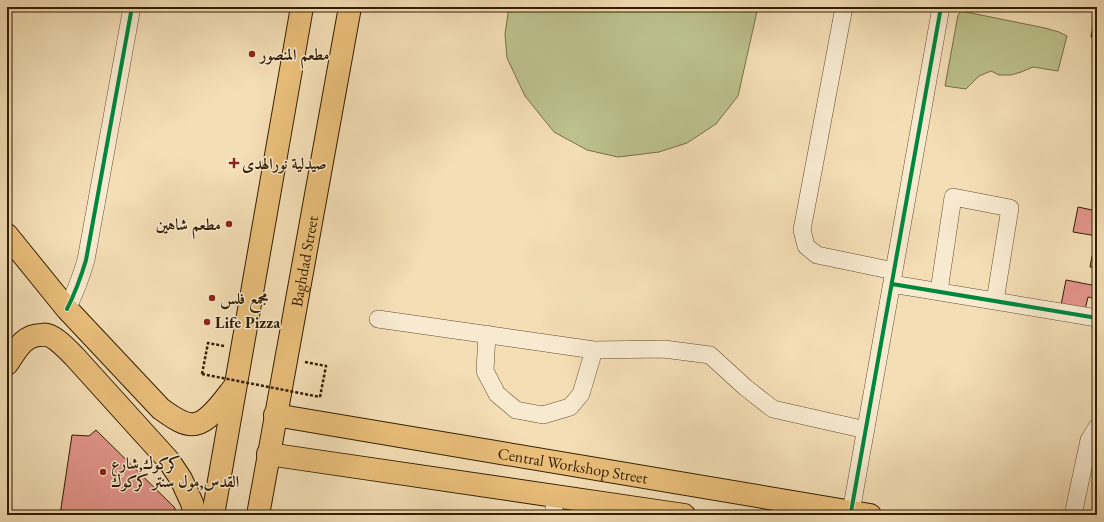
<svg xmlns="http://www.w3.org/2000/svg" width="1104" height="522" font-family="'EB Garamond',Amiri,serif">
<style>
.green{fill:#bcc18d;stroke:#787047}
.building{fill:#e3968c;stroke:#331e01}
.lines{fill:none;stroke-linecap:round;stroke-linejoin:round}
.minor-casing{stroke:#634e2e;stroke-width:18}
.major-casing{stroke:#331e01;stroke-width:24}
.path{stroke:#331e01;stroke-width:2.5;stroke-dasharray:3 2;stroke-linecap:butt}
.minor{stroke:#f8ead0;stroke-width:17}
.major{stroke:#eabf7b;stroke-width:22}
.path-bridge{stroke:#331e01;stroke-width:2.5;stroke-dasharray:3 2;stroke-linecap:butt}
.cycleway-casing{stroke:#f8ead0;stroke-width:6}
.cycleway{stroke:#00873e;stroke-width:4}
.poi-dot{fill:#8f2418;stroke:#f8ead0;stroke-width:1.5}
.labels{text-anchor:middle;stroke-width:3;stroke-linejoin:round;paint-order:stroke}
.poi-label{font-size:16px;font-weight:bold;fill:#331e01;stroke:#f8ead0;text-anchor:start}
.street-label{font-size:16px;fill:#331e01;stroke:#f8ead0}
</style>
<rect width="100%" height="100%" fill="#f4deb6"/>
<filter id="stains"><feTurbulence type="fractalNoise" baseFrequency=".005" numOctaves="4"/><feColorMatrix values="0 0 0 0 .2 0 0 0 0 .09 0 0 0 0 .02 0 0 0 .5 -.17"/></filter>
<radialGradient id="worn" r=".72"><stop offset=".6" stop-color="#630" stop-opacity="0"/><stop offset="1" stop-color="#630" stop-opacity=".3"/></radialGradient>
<!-- green -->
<path class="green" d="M509 7H758L738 96 716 124 687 143 659 152 618 157 587 150 554 132 525 96 507 58 505 34Z
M961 11 1045 28 1059 32 1067 36 1058 71 1033 67 1021 72 1011 75H999L991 71 979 76 966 89 945 86 958 15Z"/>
<!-- building -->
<path class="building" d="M1093 7H1097V38L1091 37 1096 8Z
M1078 207 1097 211V236L1073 232Z
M1092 256 1097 257V274H1095V268L1090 267Z
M1066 280 1097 286V299L1088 297 1085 310 1061 305Z
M96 430 175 508V515H60L72 435 89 436Z"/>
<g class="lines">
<defs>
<path id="minor" d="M844 7 802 230 806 246 817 255 894 271
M892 284 1097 318
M939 291 953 197 1010 208 995 301
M67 309C75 293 81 277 86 260L132 7
M378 319 594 350 664 349 710 355 746 388 773 409 866 430
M487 334 485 371 497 394 516 410 543 415 570 407 581 394 594 350
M851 512 941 7
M553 515 556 496
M1073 515 1089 440 1097 427"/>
<g id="major">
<path d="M7 235 67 309 161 409C170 415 183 426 195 424 210 422 226 397 235 386"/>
<path d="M7 364C16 351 23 335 41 335 43 335 45 334 47 335 56 337 68 350 74 356L169 461 181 479 192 503 195 515"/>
<path id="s1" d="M275 415 870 515"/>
<path d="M268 454 684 515"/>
<path d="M213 515 302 7"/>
<path id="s2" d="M258 515 350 7"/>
</g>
</defs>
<!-- minor casing -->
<use href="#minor" class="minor-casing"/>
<!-- major casing -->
<use href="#major" class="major-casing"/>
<!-- path -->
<path class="path" d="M305 362 326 366 320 397
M202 374 208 343 224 346"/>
<!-- minor -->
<use href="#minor" class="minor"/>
<!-- major -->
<use href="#major" class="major"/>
<!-- path-bridge -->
<path class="path-bridge" d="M202 374 320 397"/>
<defs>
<path id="cycleway" d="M892 284 1097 318
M67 309C75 293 81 277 86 260L132 7
M851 512 941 7"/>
</defs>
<!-- cycleway casing -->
<use href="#cycleway" class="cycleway-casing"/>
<!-- cycleway -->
<use href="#cycleway" class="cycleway"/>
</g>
<!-- markers -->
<g class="poi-dot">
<circle cx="252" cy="54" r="4"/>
<path d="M232 157h4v4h4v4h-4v4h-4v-4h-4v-4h4z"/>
<circle cx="229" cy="224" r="4"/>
<circle cx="212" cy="298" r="4"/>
<circle cx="207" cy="322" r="4"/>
<circle cx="103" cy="472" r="4"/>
</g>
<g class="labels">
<!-- poi labels -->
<g class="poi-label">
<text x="260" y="60">مطعم المنصور</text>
<text x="242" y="169">صيدلية نورالهدى</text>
<text x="221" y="230" text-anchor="end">مطعم شاهين</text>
<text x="220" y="304">مجمع فلس</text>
<text x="215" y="328">Life Pizza</text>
<text x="111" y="469">كركوك,شارع<tspan x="111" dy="18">القدس,مول سنتر كركوك</tspan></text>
</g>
<!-- street labels -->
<g class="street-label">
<text dy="6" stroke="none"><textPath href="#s2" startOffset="258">Baghdad Street</textPath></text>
<text dy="6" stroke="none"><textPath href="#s1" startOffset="302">Central Workshop Street</textPath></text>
</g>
</g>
<!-- margin -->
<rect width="1104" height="522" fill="none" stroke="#f4deb6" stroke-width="24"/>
<rect x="8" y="8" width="1088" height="506" fill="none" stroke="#331e01" stroke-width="2"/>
<rect x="12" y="12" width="1080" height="498" fill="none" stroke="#331e01"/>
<rect width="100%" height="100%" filter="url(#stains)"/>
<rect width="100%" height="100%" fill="url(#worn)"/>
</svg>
